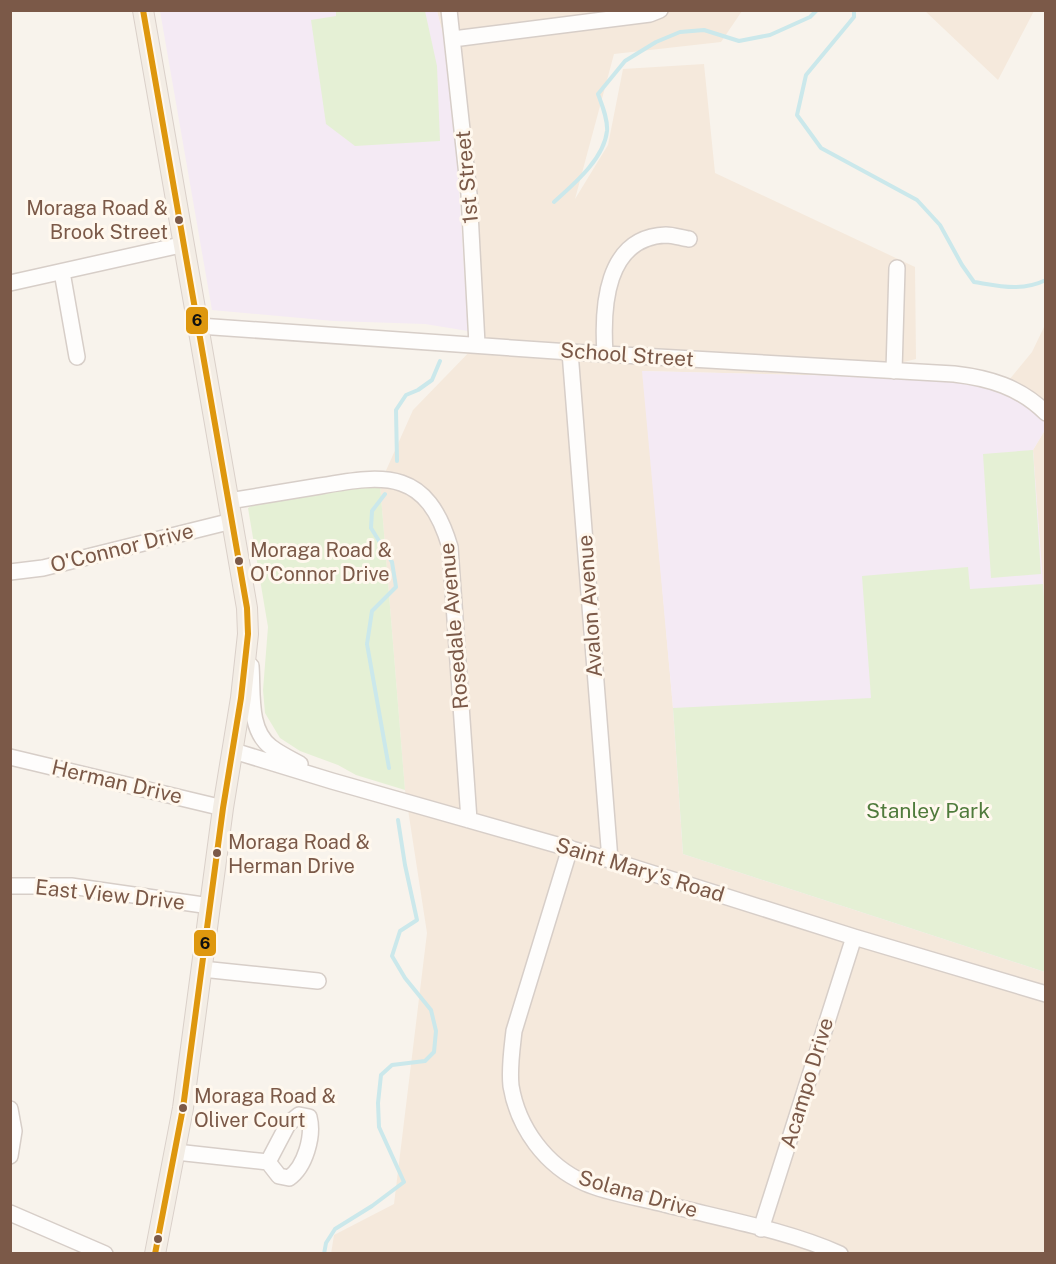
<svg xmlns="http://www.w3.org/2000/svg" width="1056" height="1264" font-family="'Public Sans',sans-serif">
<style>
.residential{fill:#f5e9dc}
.education{fill:#f4eaf4}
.green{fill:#e5f0d5}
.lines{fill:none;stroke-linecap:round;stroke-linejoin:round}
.stream{stroke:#cbe8eb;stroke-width:4}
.minor-casing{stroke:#d7cec8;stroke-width:18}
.major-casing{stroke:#dad0c9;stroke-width:22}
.minor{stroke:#fefdfc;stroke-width:15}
.major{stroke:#f3ede5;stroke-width:20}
.bus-1-casing{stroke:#fff8ee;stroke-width:10}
.bus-1{stroke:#de970e;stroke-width:6}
.bus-dot{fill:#7b5948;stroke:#fff8ee;stroke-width:2}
.labels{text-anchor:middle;stroke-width:6;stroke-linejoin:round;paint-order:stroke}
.bus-label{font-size:20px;fill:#7b5948;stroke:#fff8ee;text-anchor:start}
.street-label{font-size:21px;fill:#7b5948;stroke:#fff8ee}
.park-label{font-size:21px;fill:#507b3c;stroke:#fff8ee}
.line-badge{stroke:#fff8ee;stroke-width:2}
.pale-badge-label{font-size:16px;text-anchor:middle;font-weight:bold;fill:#111}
</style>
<rect width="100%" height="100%" fill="#f8f3ec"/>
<!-- residential -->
<path class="residential" d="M437 11H742L721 42 614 54 575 199 608 145 623 69 704 64 715 173 915 267 916 359 847 376 643 371 673 708 683 854 1045 972V1253L331 1254 334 1235 394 1204 427 933 405 790 380 484 413 410 477 344 451 65Z
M925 11H1034L998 80Z
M1045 325V420L1005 385 1032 352Z
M1045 430V621L1033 450Z"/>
<!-- education -->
<path class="education" d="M160 11H437L451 65 468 331 425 324 334 321 212 310Z
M642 371 847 376 1005 385 1045 420V430L1033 450 1046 621 1045 972 683 854 673 708Z"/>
<!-- green -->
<path class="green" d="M336 11H425L437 66 440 141 355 146 326 124 311 20 336 16Z
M1033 450 1041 574 991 578 983 454Z
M380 484 405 790 356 775 338 765 300 751 280 738 265 713 263 690 268 627 248 508 255 504 357 485Z
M968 567 970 589 1043 584 1046 621 1045 972 683 854 673 708 871 698 862 576Z"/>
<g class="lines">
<!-- stream -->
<path class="stream" d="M854 10V17L806 75 797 115 821 148 917 200 940 225 962 265 974 282C999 286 1021 292 1046 280
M554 202C574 184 604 159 607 131 608 119 602 105 598 94L625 61 656 42 680 32 704 30 739 41 770 35 810 17 817 10
M397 461 396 410 406 395 418 390 432 380 440 361
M385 494 372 511 371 528 392 562 396 587 372 611 367 644 389 768
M324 1254 326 1243 335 1229 372 1206 404 1182 379 1127 378 1103 381 1075 392 1065 425 1061 434 1052 436 1031 431 1010 405 978 392 956 400 931 417 920 405 865 398 820"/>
<defs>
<path id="minor" d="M449 10 469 194 477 344
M453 39 650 14 660 10
M62 272 77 357
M10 283 185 244
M199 326 570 352 954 374C989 378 1020 387 1046 413
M570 352 610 860
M605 353C602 308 605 237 666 235 673 235 682 238 689 239
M894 371 897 268
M229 501C259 496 290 491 320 486 387 474 427 470 450 547L469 820
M10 572 43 568 232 521
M251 666C253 692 248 730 271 747 280 754 291 759 300 764
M234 751 332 781 610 860 854 937 1046 994
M10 757 223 808
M570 848 514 1031C512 1049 509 1068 511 1086 518 1128 546 1166 585 1183 608 1193 636 1197 660 1203 718 1218 787 1230 840 1254
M10 886H71L210 906
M202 969 318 981
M10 1109 14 1131 10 1156
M176 1152 268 1162 279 1176 289 1178C305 1167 314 1136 309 1117L299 1115 288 1124 268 1162
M10 1213 105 1254
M761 1229 854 937"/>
<path id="major" d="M143 10 232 521 247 608 248 634 241 698 223 808 183 1108 155 1254"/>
</defs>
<!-- minor casing -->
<use href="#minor" class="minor-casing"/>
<!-- major casing -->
<use href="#major" class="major-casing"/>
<!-- minor -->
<use href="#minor" class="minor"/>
<!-- major -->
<use href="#major" class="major"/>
<defs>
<path id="bus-1" d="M143 10 247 608 248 634 241 698 223 808 183 1108 155 1254"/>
</defs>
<!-- bus-1 casing -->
<use href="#bus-1" class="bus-1-casing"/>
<!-- bus-1 -->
<use href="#bus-1" class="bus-1"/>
</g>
<!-- markers -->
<g class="bus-dot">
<circle cx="179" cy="220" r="5"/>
<circle cx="239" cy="561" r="5"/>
<circle cx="217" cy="853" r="5"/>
<circle cx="183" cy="1108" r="5"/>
<circle cx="158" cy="1239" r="5"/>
</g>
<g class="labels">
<!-- bus labels -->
<g class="bus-label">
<text x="168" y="215" text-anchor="end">Moraga Road &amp;<tspan x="168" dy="24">Brook Street</tspan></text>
<text x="250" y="557">Moraga Road &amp;<tspan x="250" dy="24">O'Connor Drive</tspan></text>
<text x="228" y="849">Moraga Road &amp;<tspan x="228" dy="24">Herman Drive</tspan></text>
<text x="194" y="1103">Moraga Road &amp;<tspan x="194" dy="24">Oliver Court</tspan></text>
</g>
<!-- street labels -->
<g class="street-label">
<text transform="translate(467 177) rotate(-95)" y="7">1st Street</text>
<text transform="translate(627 355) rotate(4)" y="7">School Street</text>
<text transform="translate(122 548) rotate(-14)" y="7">O'Connor Drive</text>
<text transform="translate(590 606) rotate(-94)" y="7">Avalon Avenue</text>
<text transform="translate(454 626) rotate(-95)" y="7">Rosedale Avenue</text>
<text transform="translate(117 782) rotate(13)" y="7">Herman Drive</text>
<text transform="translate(640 870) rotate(17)" y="7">Saint Mary's Road</text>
<text transform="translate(110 895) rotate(6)" y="7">East View Drive</text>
<text transform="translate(807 1083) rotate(-73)" y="7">Acampo Drive</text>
<text transform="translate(638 1194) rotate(16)" y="7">Solana Drive</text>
</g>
<!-- park labels -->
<g class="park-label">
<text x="928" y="818">Stanley Park</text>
</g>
</g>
<g class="line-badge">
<rect x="185" y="306" width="24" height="29" rx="6" fill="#de970e"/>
<rect x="193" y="929" width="24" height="28" rx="6" fill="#de970e"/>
</g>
<g class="pale-badge-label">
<text x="197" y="326">6</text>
<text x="205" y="949">6</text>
</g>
<!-- border -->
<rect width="1056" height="1264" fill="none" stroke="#7b5948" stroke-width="24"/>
</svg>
